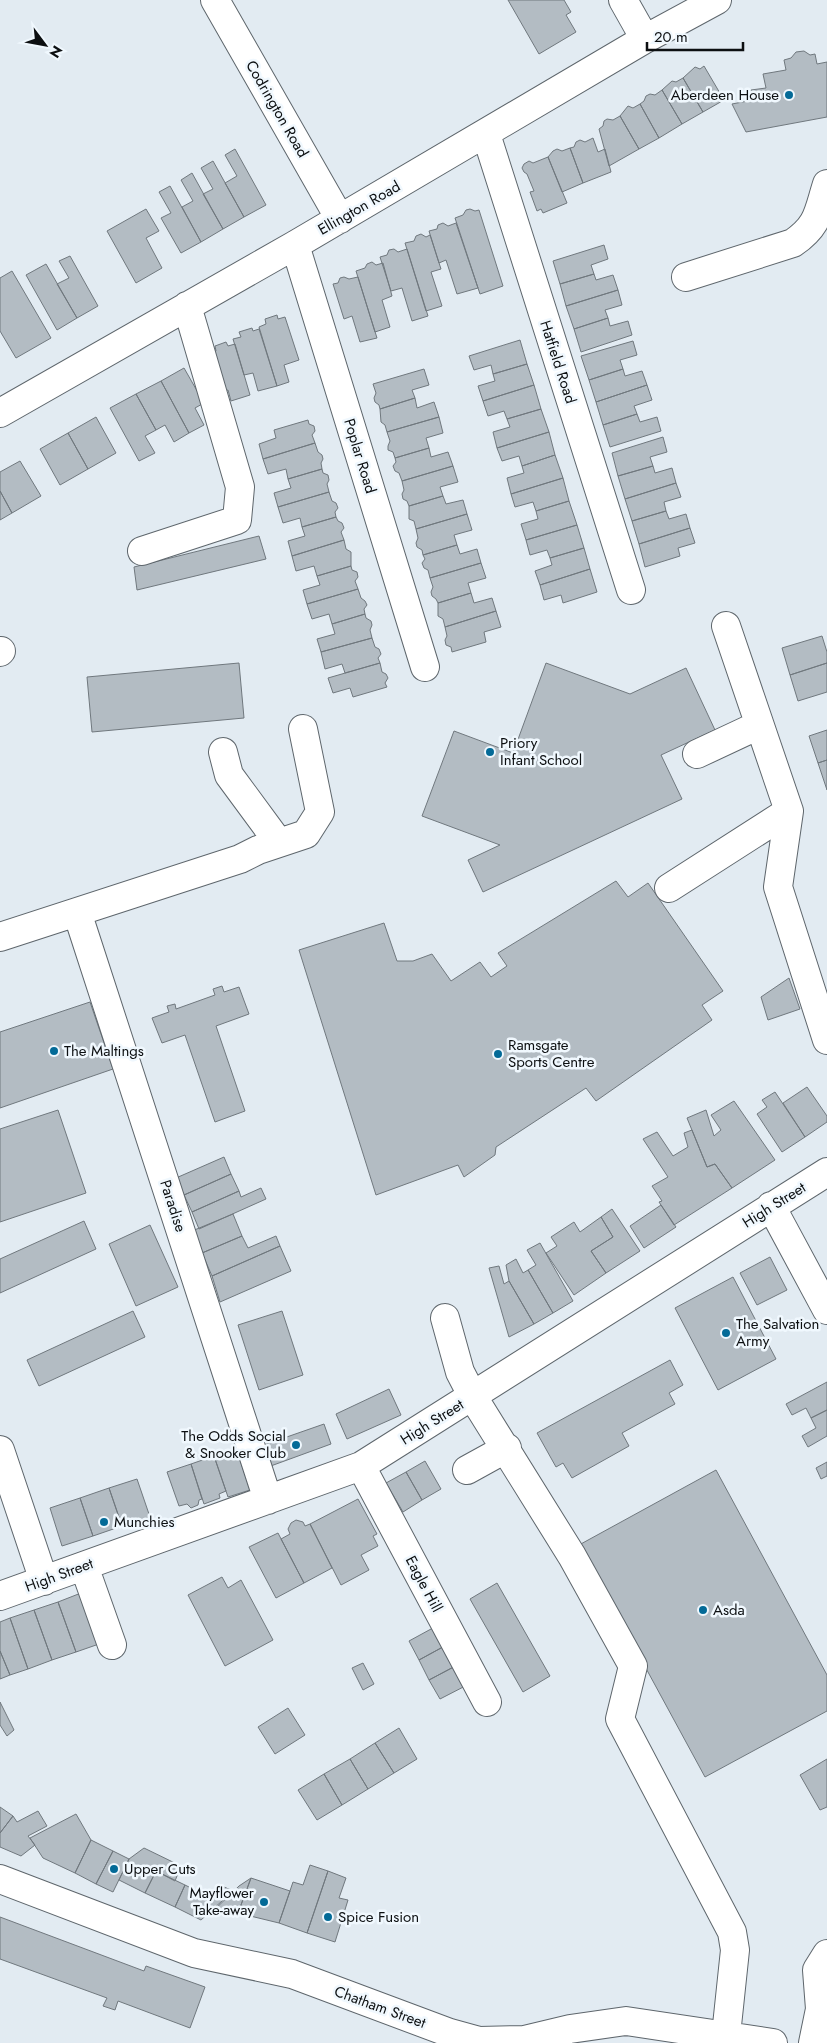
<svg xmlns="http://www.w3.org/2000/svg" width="827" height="2043" font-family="Jost,sans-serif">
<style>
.building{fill:#b3bcc3;stroke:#70787e}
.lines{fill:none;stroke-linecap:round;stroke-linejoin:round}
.minor-casing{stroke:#5e666c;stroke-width:30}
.minor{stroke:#fff;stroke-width:28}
.poi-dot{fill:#036a97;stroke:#f0f8fe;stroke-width:2}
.labels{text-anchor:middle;stroke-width:5;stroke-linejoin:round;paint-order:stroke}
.poi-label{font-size:15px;fill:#0c0f11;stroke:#f0f8fe;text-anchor:start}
.street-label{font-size:15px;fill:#0c0f11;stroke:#f0f8fe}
</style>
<rect width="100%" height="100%" fill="#e2ebf2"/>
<!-- building -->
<path class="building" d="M508 0H564L571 12 566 15 576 32 539 54Z
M804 51 810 55 815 54 817 64 827 62V117L746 132 732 104 753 100 751 90 766 88 763 74 786 70 784 60 791 58 796 52Z
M704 66 724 100 703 112 683 78 695 67 700 69Z
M683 78 703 112 682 124 662 90 672 81 676 82Z
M662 90 682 124 659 138 640 104 644 101 646 96 650 94 655 95Z
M640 104 659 138 639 149 620 116 628 106 633 108Z
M620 116 639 149 609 166 599 129 603 126 604 121 607 119 613 120Z
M593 138 598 152 605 149 611 172 583 183 570 148 574 147 576 142 580 140 585 142Z
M570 148 583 183 562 192 548 157 553 151 557 149 562 151Z
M235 149 266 205 244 217 225 183 237 176 225 155Z
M548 157 567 203 543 213 541 209 537 211 530 192 534 191 527 174 524 172 522 168 524 164 529 161 533 163Z
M213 161 244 217 223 229 203 194 213 189 201 168Z
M192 173 223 229 201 242 182 207 193 201 181 180Z
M170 186 201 242 181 253 161 218 171 213 159 192Z
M146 209 159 231 146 238 162 268 136 283 107 231Z
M470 209 475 211 479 210 503 286 480 294 455 218 463 215 466 210Z
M443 223 448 226 456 223 478 288 457 294 446 260 439 263 429 231 437 229 438 225Z
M421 234 426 237 430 235 441 269 431 272 442 306 426 311 405 243 414 241 416 236Z
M604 245 608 259 591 265 594 274 560 284 553 261Z
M394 249 398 252 407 249 428 316 412 321 402 288 391 291 380 257 387 255 389 250Z
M70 256 98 306 77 318 57 284 69 278 59 261Z
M372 262 376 265 383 263 392 296 382 300 390 327 375 332 356 271 365 268 367 264Z
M46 264 77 318 57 330 26 275Z
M12 271 51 338 16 358 0 331V278Z
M594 274 596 280 613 275 618 290 566 306 560 284Z
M344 277 349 279 358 277 377 338 360 342 352 316 344 319 333 284 338 283 340 278Z
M618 290 622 305 605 310 608 318 574 329 566 306Z
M277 315 278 319 285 317 299 360 284 365 289 382 277 386 259 327 266 324 265 319Z
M608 318 610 326 628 321 632 335 581 352 574 329Z
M252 328 253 331 259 329 277 386 258 391 253 373 244 375 233 339 241 337 239 332Z
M520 340 527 364 493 374 491 365 474 370 469 356Z
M633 341 637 355 620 360 623 369 589 380 581 356Z
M226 342 228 346 235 344 250 395 231 401 228 390 220 392 208 353 216 351 215 346Z
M527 364 534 385 483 401 478 386 495 381 493 374Z
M184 368 204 403 195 408 204 425 189 433 161 381Z
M424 369 429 385 412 390 415 398 380 409 379 405 375 402 374 398 376 393 373 384Z
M623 369 625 376 642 371 647 385 596 402 589 380Z
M161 381 189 433 174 442 165 425 156 430 136 394Z
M534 385 541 409 507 419 504 411 488 416 483 401Z
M647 385 652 400 634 406 637 414 603 425 596 402Z
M136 394 156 430 145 436 155 453 139 461 110 408Z
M415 398 417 408 434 402 439 417 387 432 385 425 381 422 380 409Z
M541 409 549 432 497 448 493 432 510 427 507 419Z
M637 414 640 422 657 417 661 431 610 447 603 425Z
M96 417 116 453 88 469 68 433Z
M439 417 443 433 426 438 429 448 395 458 393 452 388 450V446L390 441 387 432Z
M308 420 309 424 314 426 315 431 312 435 315 443 263 459 259 444 276 438 274 430Z
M549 432 555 455 522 466 519 456 502 461 497 448Z
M68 433 88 469 60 485 40 449Z
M663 437 667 452 650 457 653 466 618 476 612 453Z
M315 443 318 452 322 455 323 459 321 463 322 469 288 479 286 469 268 474 263 459Z
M429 448 431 457 448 452 453 466 402 481 399 473 395 471 393 466 396 462 395 458Z
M555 455 563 478 511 494 507 478 524 473 522 466Z
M20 461 41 496 12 513 0 491V472Z
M453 466 458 482 440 487 443 496 409 506 407 501 403 499 402 494 404 490 402 481Z
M653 466 655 473 672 468 676 483 625 499 618 476Z
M322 469 323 473 328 475 329 480 327 484 329 492 278 507 274 493 291 488 288 479Z
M563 478 569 501 536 511 533 502 515 507 511 494Z
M676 483 681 497 664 502 666 511 632 521 625 499Z
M0 491 12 513 0 520Z
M329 492 332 501 336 503 338 508 335 512 336 517 302 527 300 518 283 523 278 507Z
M443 496 446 504 463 500 467 514 416 529 414 521 409 519V506Z
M569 501 577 525 526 540 521 524 538 519 536 511Z
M666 511 669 519 686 514 690 528 639 544 632 521Z
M467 514 472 530 454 535 457 545 423 555 422 550 417 547 416 543 418 538 416 529Z
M336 517 338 521 342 523 344 528 341 532 344 540 292 556 288 541 305 536 302 527Z
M577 525 584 548 550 558 547 550 530 555 526 540Z
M690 528 695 543 678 548 680 556 645 567 639 544Z
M259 536 266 559 137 590 134 567Z
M344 540 346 549 351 552V566L317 576 314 566 296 571 292 556Z
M457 545 460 554 477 549 481 563 430 578 428 570 424 568 422 563 425 559 423 555Z
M584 548 590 569 540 585 535 571 552 565 550 558Z
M481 563 486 578 468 583 471 593 438 603 436 599 432 596 431 592 433 587 430 578Z
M351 566 352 570 357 572 358 577 355 581 358 589 307 604 303 590 320 585 317 576Z
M590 569 597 592 563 603 561 595 544 600 540 585Z
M358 589 361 598 365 601 367 605 364 609 365 614 332 624 329 614 312 619 307 604Z
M471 593 474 603 492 598 496 611 445 627 443 619 438 616V603Z
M496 611 501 627 484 632 486 642 452 652 451 647 446 645 445 640 447 636 445 627Z
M365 614 366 618 371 621 372 625 370 630 372 638 321 652 317 639 335 634 332 624Z
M822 636 827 652V663L790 675 782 648Z
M372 638 375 647 379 649 381 654 378 658 380 663 345 673 342 664 325 669 321 652Z
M239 663 244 718 92 732 87 677Z
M380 663 382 672 386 674 388 678 385 683 387 687 353 697 350 688 333 693 328 678Z
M546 663 630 694 686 668 715 730 661 755 682 799 483 892 468 860 500 845 422 816 454 731 513 753Z
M827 663V692L798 701 790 675Z
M827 730V760L818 763 809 736Z
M827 760V790L818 763Z
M616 881 628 897 648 883 723 991 702 1005 712 1020 596 1101 586 1088 496 1147 495 1155 464 1177 458 1165 376 1195 299 950 384 923 397 961H413L432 954 451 981 480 962 491 977 507 966 498 953Z
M789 978 800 1009 768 1020 761 997Z
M222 986 224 992 239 987 249 1014 216 1026 245 1111 215 1122 185 1035 162 1043 152 1018 169 1012 167 1006 175 1004 176 1009 215 995 213 989Z
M90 1002 113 1069 0 1108V1032Z
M807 1087 827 1116V1122L805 1137 783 1103Z
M775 1092 805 1137 782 1152 757 1114 767 1107 762 1100Z
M734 1101 775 1160 732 1188 715 1164 707 1167 687 1118 706 1110 714 1136 721 1130 711 1115Z
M58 1110 86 1193 0 1222V1129Z
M692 1130 707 1167 715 1164 732 1188 674 1225 659 1202 662 1201 652 1186 668 1177 643 1139 657 1132 673 1156 688 1147 684 1133Z
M224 1157 231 1174 184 1195 176 1178Z
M231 1174 239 1191 192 1212 184 1195Z
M261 1188 266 1199 199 1229 192 1212 239 1191 241 1197Z
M661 1205 676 1227 644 1248 630 1226Z
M612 1209 640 1251 606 1273 591 1251 613 1237 601 1217Z
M233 1214 242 1236 202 1253 192 1231Z
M601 1217 613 1237 591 1251 606 1273 574 1295 546 1253 557 1246 551 1237 574 1222 580 1232Z
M84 1221 96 1249 0 1293V1259Z
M150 1225 178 1287 136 1306 109 1244Z
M242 1236 248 1248 276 1236 280 1246 212 1276 202 1253Z
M540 1243 573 1301 553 1313 528 1270 536 1265 527 1250Z
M280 1246 291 1271 220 1302 212 1276Z
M770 1257 787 1290 757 1305 740 1273Z
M516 1259 523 1273 528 1270 553 1313 534 1324 509 1281 506 1265Z
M499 1266 504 1284 509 1281 534 1324 509 1337 489 1268Z
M733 1277 776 1359 718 1390 675 1308Z
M133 1311 145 1337 39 1386 27 1360Z
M282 1311 303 1375 259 1390 238 1325Z
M670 1360 683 1385 669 1393 675 1404 622 1433 629 1446 572 1478 563 1463 556 1467 537 1433Z
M827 1382V1410L811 1418 806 1408 792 1415 786 1404Z
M389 1389 401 1415 347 1439 336 1414Z
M827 1410V1436L808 1447 802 1436 816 1428 811 1418Z
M324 1424 331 1444 268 1467 261 1446Z
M236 1448 250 1490 228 1497 214 1456Z
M214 1456 226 1491 219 1494 220 1498 204 1504 191 1464Z
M425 1461 441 1489 422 1500 406 1472Z
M827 1462V1476L821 1479 816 1468Z
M191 1464 202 1499 199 1500 198 1505 191 1508 187 1504 179 1506 167 1472Z
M716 1470 827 1675V1711L705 1777 579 1545Z
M406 1472 422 1500 403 1512 386 1483Z
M137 1479 150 1517 122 1526 109 1488Z
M109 1488 122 1526 93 1536 80 1498Z
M80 1498 93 1536 62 1546 50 1508Z
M358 1499 377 1534 373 1536 378 1546 361 1555 369 1570 341 1585 310 1524Z
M296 1520 303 1522 305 1526 310 1524 332 1568 304 1583 281 1539 290 1534 288 1529 291 1523Z
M278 1533 304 1583 276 1598 249 1547Z
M222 1577 228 1588 241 1580 273 1640 225 1666 188 1595Z
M497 1583 550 1676 523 1692 470 1599Z
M81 1593 99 1644 76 1652 58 1602Z
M58 1602 76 1652 52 1660 34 1610Z
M34 1610 52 1660 28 1669 10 1618Z
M10 1618 28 1669 10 1675 0 1651V1622Z
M442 1623 452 1642 419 1660 409 1641Z
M452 1642 463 1662 429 1680 419 1660Z
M0 1651 10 1675 0 1679Z
M463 1662 473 1682 440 1699 429 1680Z
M363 1663 374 1684 363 1690 352 1668Z
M0 1702 14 1730 7 1736 0 1725Z
M288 1708 305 1735 275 1754 258 1727Z
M399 1728 417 1759 394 1773 375 1743Z
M375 1743 394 1773 368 1789 350 1759Z
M350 1759 368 1789 342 1805 324 1774Z
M827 1759V1807L820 1810 800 1775Z
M324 1774 342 1805 317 1820 298 1790Z
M0 1807 13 1816 0 1833Z
M38 1811 47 1826 28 1836 35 1845 21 1856 0 1847V1833L13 1816 17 1822Z
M76 1814 91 1840 75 1873 43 1858 30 1838Z
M91 1840 113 1851 96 1884 75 1873Z
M144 1848 181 1866 175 1881 156 1871 145 1893 119 1880 129 1859Z
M113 1851 129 1859 113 1892 96 1884Z
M310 1865 328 1871 307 1933 279 1923 293 1882 303 1885Z
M156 1871 185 1885 175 1907 145 1893Z
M328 1871 346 1878 339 1898 348 1900 335 1942 307 1933Z
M251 1878 290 1891 279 1923 238 1913Z
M251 1878 238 1913H211L239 1886Z
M185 1885 209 1897 222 1886 233 1891 201 1920 175 1907Z
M0 1917 144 1971 146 1966 205 1987 190 2028 118 2001 115 2010 103 2006 107 1998 0 1959Z"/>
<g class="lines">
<defs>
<path id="minor" d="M215 0 340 219
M623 0 645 39
M486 134 631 590
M295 245 425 667
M686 277 793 243C819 225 818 212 827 184
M0 413 295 245 645 39 717 0
M142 551 237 520 240 487 187 306
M726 626 789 811 778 887 827 1040
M0 652 1 651
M223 752 229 775 279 843
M697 754 759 725
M669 888 789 811
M77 912 268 1500
M0 937 240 859 258 850 306 834 320 812 303 729
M771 1206 827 1310
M445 1318 460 1372 473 1397 572 1556 633 1666 620 1719 732 1932 735 1950 726 2035
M0 1450 44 1581
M361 1466 487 1702
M467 1470 507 1448
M84 1566 112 1645
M0 1596 361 1466 827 1172
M0 1879 194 1953 292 1974 450 2033 479 2041 524 2040 570 2029 626 2021 773 2043
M813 2043 820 2009 817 1970 827 1954"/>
</defs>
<!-- minor casing -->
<use href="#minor" class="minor-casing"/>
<!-- minor -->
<use href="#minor" class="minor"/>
</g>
<!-- markers -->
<g class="poi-dot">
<circle cx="789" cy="95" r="5"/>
<circle cx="490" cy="752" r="5"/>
<circle cx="54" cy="1051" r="5"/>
<circle cx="498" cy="1054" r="5"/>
<circle cx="726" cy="1333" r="5"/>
<circle cx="296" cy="1445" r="5"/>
<circle cx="104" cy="1522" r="5"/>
<circle cx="703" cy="1610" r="5"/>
<circle cx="114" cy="1869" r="5"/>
<circle cx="264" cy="1902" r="5"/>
<circle cx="328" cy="1917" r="5"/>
</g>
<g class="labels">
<!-- poi labels -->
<g class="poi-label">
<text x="779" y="100" text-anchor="end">Aberdeen House</text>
<text x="500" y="748">Priory<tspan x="500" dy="17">Infant School</tspan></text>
<text x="508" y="1050">Ramsgate<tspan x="508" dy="17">Sports Centre</tspan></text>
<text x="64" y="1056">The Maltings</text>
<text x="736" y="1329">The Salvation<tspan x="736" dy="17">Army</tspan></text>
<text x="286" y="1441" text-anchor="end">The Odds Social<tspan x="286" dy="17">&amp; Snooker Club</tspan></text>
<text x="114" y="1527">Munchies</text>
<text x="713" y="1615">Asda</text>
<text x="124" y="1874">Upper Cuts</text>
<text x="254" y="1898" text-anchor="end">Mayflower<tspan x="254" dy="17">Take-away</tspan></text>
<text x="338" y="1922">Spice Fusion</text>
</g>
<!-- street labels -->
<g class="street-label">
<text transform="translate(277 109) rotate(60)" y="5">Codrington Road</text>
<text transform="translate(359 208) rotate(-30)" y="5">Ellington Road</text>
<text transform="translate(558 362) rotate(72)" y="5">Hatfield Road</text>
<text transform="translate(360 456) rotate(73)" y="5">Poplar Road</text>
<text transform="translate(774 1205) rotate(-32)" y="5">High Street</text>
<text transform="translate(173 1206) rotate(72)" y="5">Paradise</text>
<text transform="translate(432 1422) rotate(-32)" y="5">High Street</text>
<text transform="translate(59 1575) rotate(-20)" y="5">High Street</text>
<text transform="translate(424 1584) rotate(62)" y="5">Eagle Hill</text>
<text transform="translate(380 2007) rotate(20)" y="5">Chatham Street</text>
</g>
</g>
<!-- north arrow -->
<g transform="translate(45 45) rotate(122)" stroke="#f0f8fe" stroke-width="4" paint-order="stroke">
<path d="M0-4L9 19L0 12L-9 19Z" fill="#0c0f11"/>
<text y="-8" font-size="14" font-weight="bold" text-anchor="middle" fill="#0c0f11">N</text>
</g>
<!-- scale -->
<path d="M647 42v8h96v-8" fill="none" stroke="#0c0f11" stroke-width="2.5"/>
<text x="654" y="42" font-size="15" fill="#0c0f11" stroke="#f0f8fe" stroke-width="4" paint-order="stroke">20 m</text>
</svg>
